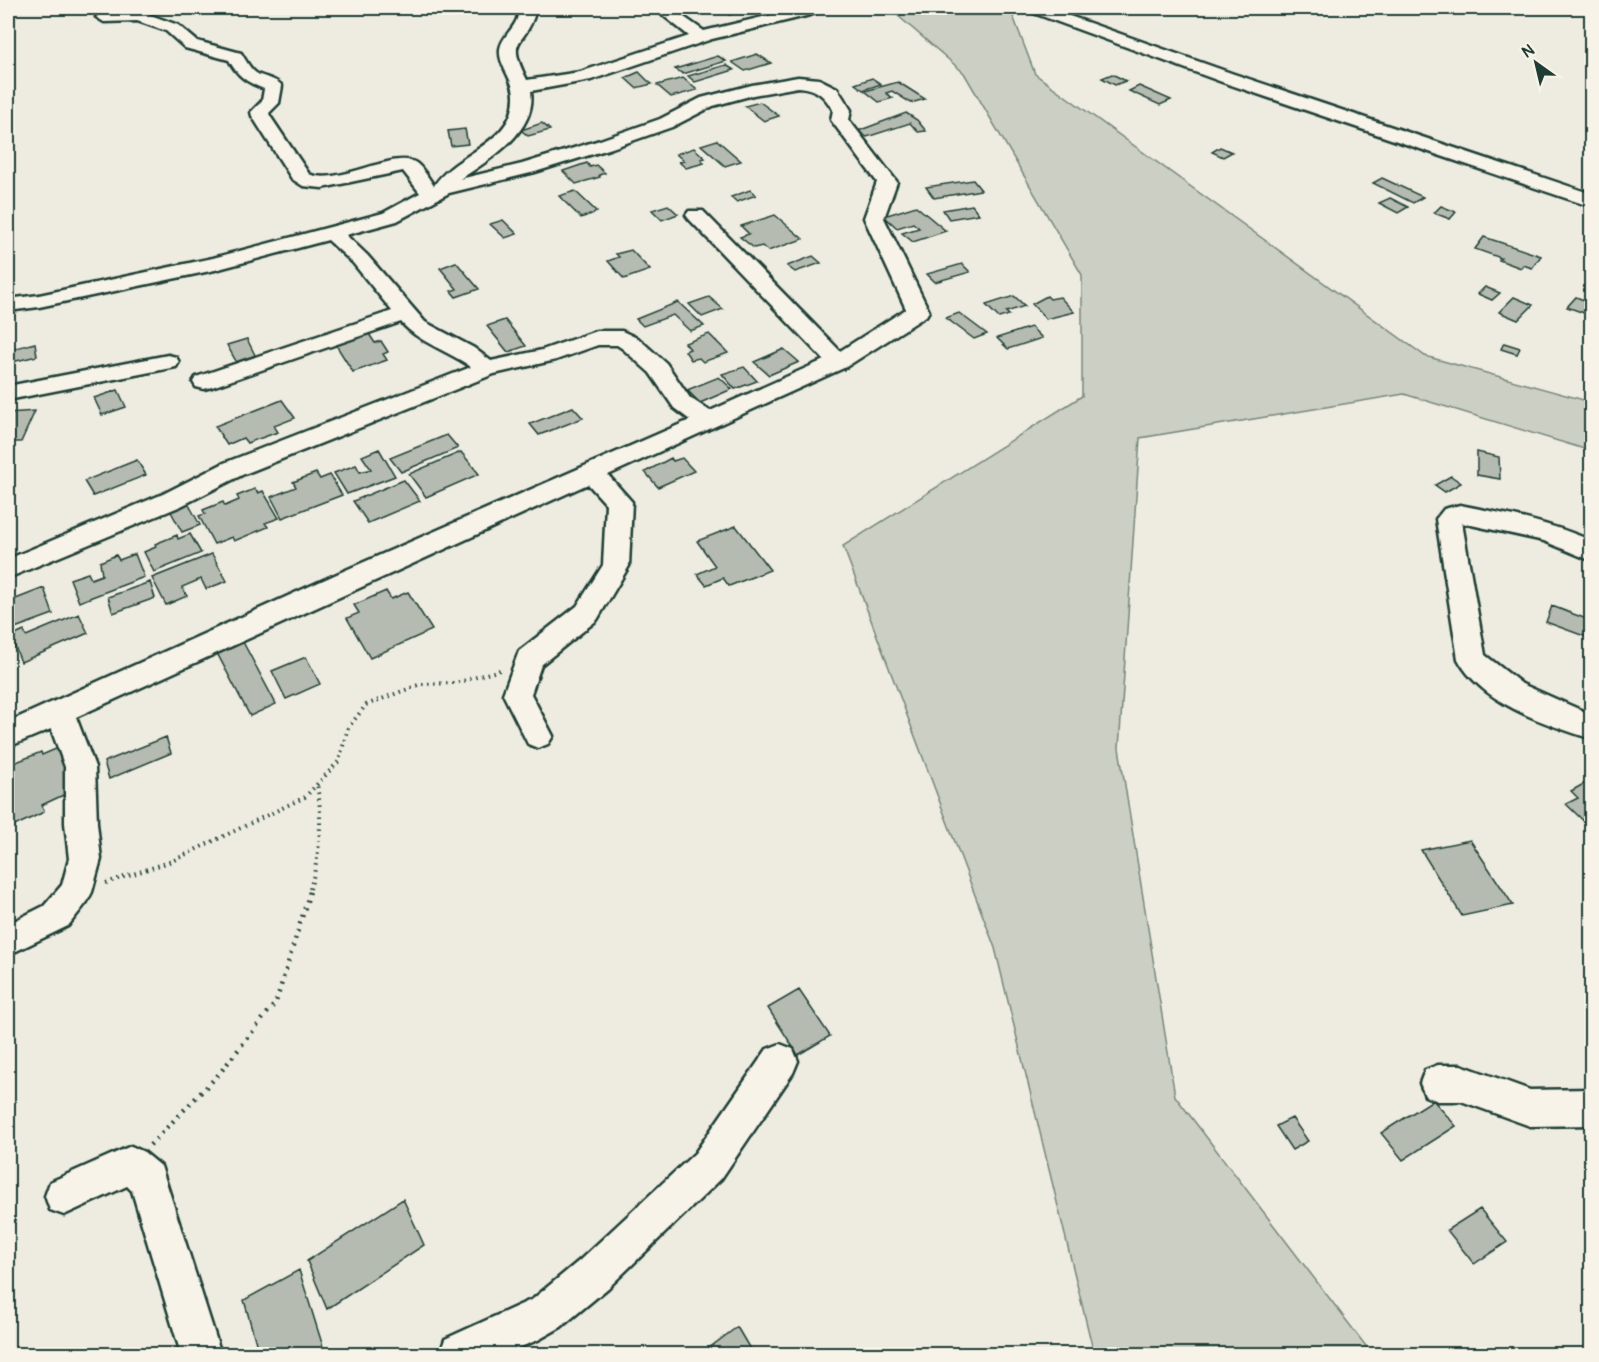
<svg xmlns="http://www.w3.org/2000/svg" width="1599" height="1362" font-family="Pangolin,sans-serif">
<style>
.green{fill:#cccfc4;stroke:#76867c;stroke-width:1.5}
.building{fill:#b5bbb0;stroke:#1f3d34;stroke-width:1.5}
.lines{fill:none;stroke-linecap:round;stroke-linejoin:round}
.minor-casing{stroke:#1f3d34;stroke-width:5}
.path-far1{stroke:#1f3d34;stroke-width:4;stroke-dasharray:1.5 4.5;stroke-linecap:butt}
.path{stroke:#1f3d34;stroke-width:4.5;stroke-dasharray:2 6;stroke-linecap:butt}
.minor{fill:#f7f3e8;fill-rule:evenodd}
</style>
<rect width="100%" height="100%" fill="#eeece1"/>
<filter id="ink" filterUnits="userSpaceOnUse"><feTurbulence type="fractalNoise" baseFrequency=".0167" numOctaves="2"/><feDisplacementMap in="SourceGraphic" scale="12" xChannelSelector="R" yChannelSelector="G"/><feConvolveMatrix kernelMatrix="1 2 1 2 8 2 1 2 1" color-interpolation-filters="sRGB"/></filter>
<g filter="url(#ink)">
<!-- green -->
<path class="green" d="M889 8H1010L1035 74 1425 356 1591 402V451L1404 394 1140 438 1119 748 1175 1096 1372 1354H1094L995 948 843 546 1082 396V275L964 73Z"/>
<!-- building -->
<path class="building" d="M719 8H747H745L747 10 729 15Z
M757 54 771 63 745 71 732 62Z
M718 56 726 61 683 74 675 69Z
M726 65 734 70 695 82 688 76Z
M639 72 648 81 652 84 636 88 625 78Z
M1112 74 1126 81 1115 85 1102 78Z
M683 78 697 90 671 97 657 85Z
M872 78 881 84 863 90 855 84Z
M898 82 925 99 911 103 892 91 886 93 893 98 879 102 865 91Z
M1139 86 1171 100 1160 105 1129 91Z
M760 102 779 116 764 121 745 106Z
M906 113 917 120 926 131 918 132 910 123 867 137 858 131Z
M542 123 550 130 528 136 521 130Z
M465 129 468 144 451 146 448 131Z
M717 140 741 161 725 166 701 145Z
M1220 147 1232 152 1223 157 1212 152Z
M694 148 705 158 701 159 704 163 686 168 679 162 684 161 676 154Z
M587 163 590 167 596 165 605 173 599 175 600 177 576 184 563 171Z
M1382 178 1423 197 1413 203 1373 183Z
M973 180 981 190 934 198 926 187Z
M750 190 756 195 737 202 731 197Z
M575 191 597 212 581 218 559 196Z
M1390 198 1408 207 1398 213 1379 203Z
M668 205 678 214 662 220 652 210Z
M972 205 979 214 949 219 943 210Z
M916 206 946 231 913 242 902 233 919 228 913 223 897 228 884 216Z
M1441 206 1456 212 1450 219 1434 213Z
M775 215 803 239 768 251 762 246 754 248 740 237 749 234 741 226Z
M503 220 517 234 505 238 490 224Z
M1484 237 1541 256 1532 268 1523 265 1521 268 1499 260 1501 258 1475 249Z
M631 250 650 270 624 279 608 261 619 257 616 254Z
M813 256 821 263 795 272 787 266Z
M456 262 479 289 456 297 451 291 457 289 440 268Z
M962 264 970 272 935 282 927 274Z
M1485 287 1500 293 1492 300 1478 294Z
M1014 296 1025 306 1006 312 1009 315 999 318 986 305Z
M1047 296 1050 299 1060 297 1074 312 1046 319 1032 304Z
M709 297 723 309 702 317 689 304Z
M1514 297 1533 305 1518 320 1499 312Z
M1576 297 1592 303V308L1587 314 1567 307Z
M678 302 704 326 690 331 673 315 643 326 636 319Z
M959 313 987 334 974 339 946 318Z
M505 320 526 346 508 352 487 326Z
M1031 327 1042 338 1008 349 997 338Z
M367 331 375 343 381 341 388 352 383 354 387 360 353 372 334 342Z
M709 334 728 353 703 362 699 358 691 360 685 351 690 349 685 343Z
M247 339 256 357 237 363 227 345Z
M35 343 37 356 8 363V350Z
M1504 343 1520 348 1517 354 1501 349Z
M784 349 799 362 769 375 754 362Z
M744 367 757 381 735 389 722 374Z
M719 377 732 389 700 403 687 390Z
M118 390 126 407 102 415 94 398Z
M282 400 295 418 274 426 278 432 247 443 243 438 227 445 215 426Z
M573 407 583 418 539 435 530 424Z
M35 411 21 442H8V413Z
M447 435 458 448 401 472 390 458Z
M379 449 395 476 347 494 334 473 356 465 360 472 371 469 362 456Z
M461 452 479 474 426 497 409 474Z
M1477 452 1499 457 1500 479 1477 475Z
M671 458 673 461 682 458 694 471 658 487 645 472Z
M137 460 146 475 93 496 84 481Z
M316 473 320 479 330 475 342 495 282 518 271 497 296 487 293 482Z
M1451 476 1461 483 1445 492 1435 485Z
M404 480 420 501 368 523 353 501Z
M255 489 258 493 263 491 279 518 265 523 268 527 234 541 232 537 214 544 199 516 205 514 203 510 223 502 225 506 239 500 237 496Z
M188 503 200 525 182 532 170 510Z
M736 526 770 570 729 586 723 578 706 585 697 574 715 566 697 541Z
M190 534 201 553 154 572 144 552 156 547 155 544 177 535 178 539Z
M135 554 144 577 79 602 70 579 88 573 91 579 102 575 100 562 116 555 119 560Z
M212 554 227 581 206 589 201 579 182 587 187 596 166 605 152 578Z
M150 582 155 598 113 613 108 597Z
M44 588 53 614 15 628 8 602Z
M386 591 391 599 408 592 432 630 370 658 347 618 359 613 354 605Z
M1552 606 1592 621V639L1546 622Z
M79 614 88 633 21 662 11 637 24 631 26 636Z
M243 642 276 704 250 716 217 653Z
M306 657 320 684 286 699 272 671Z
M166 737 171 753 109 779 104 762Z
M58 748 74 790 42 805 44 812 8 829 9 765 41 752 42 755Z
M1589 781 1592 783V829L1566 804 1578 798 1571 791Z
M1470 840 1513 905 1462 916 1421 850Z
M799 990 830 1036 798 1055 768 1008Z
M1433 1100 1456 1126 1403 1160 1381 1133Z
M1292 1118 1308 1141 1292 1150 1276 1126Z
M403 1199 424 1245 327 1309 307 1261Z
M1480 1209 1507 1242 1474 1264 1447 1230Z
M299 1270 325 1353 259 1354 244 1300Z
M737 1327 753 1354H701Z"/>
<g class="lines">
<defs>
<path id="minor" d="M517 8H533L535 13C524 49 505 36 527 80L580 72 689 36 654 8H671L704 31 801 8H824L822 11 806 16 712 39 591 80 531 91C537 132 489 160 460 179L522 164 600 140 660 119 701 98 752 85 798 77 819 79 837 88 851 110 849 120 897 182 884 218 929 311 926 316 846 367 608 475 632 502 629 566 597 620 541 665 531 694 553 736 548 744 538 748 528 744 503 694 519 651 577 606 603 565 606 504 588 484 76 717 95 767 97 823 101 859 92 892 87 902 68 926 8 955V924L44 906 62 885 69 859 65 823V767L51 729 8 747V722L339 573 690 420 674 408 650 373 623 349 617 345H598L556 360 494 374 242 475 181 506 8 578V559L163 494 224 463 471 367C449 351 419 343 401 322L212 387 204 389 196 387 193 382 196 377 392 311 353 263 328 240 215 270 39 307 8 311V299L39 295 213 258 383 213 420 193 403 171 322 188 303 186 292 179 252 116 251 112 262 101 264 89C247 82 238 77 229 60L185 48 166 31 137 21 104 22 96 17 104 12 145 13 178 25 197 41 241 53C246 60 249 68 256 73 264 78 276 78 282 86L279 103 269 113 270 116 309 174C337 187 395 149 416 163 423 168 429 179 434 186 454 153 514 144 514 97 515 80 498 66 500 49 502 34 523 23 517 8ZM798 87C816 88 824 95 833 110L831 120 877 182 864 218 906 309 840 351 703 211H689L686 215 689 219 824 360 710 411 690 398 666 363 639 339 622 331H596L542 350 491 361 474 348 425 322 367 255 346 235 397 221 449 193 535 172 612 148 672 127 713 106 753 95Z
M1026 8H1047L1234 74 1592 194V207L1222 82 1028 11Z
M168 355 176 357 179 362 176 367 8 400V386Z
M1460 505C1506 514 1549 522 1592 541V561L1544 541 1462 523 1485 655 1522 684 1592 715V739C1546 724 1482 704 1458 659L1436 519 1444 509Z
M780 1044 793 1049 798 1061 793 1073 721 1179 608 1288 561 1327 538 1340 503 1354H440L445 1339 533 1299 580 1260 695 1153 767 1049Z
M1438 1065H1461L1530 1090 1592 1089V1125L1530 1126 1461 1101H1438L1425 1096 1420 1083 1425 1070Z
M131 1146 144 1152 161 1166 221 1354H181L132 1191 127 1186 64 1215 50 1210 45 1196 50 1182Z"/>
</defs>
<!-- minor casing -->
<use href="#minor" class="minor-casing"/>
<!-- path-far1 -->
<path class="path-far1" d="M106 883 172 861 305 797 339 761 348 728 366 705 421 684 456 683 500 670
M310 889C320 855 323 818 317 784"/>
<!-- path -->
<path class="path" d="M150 1145 219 1074 276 1002 311 888"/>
<!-- minor -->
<use href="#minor" class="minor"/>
</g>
</g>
<!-- margin -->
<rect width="1599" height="1362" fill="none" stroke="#f7f3e8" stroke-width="30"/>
<rect x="15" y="15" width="1569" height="1332" fill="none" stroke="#1f3d34" stroke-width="2" filter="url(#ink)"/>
<!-- north arrow -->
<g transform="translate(1536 63) rotate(326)" stroke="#f7f3e8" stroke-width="4.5" paint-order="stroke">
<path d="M0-4.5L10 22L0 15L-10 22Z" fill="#1f3d34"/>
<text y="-9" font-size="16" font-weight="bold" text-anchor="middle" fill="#1f3d34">N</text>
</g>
</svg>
